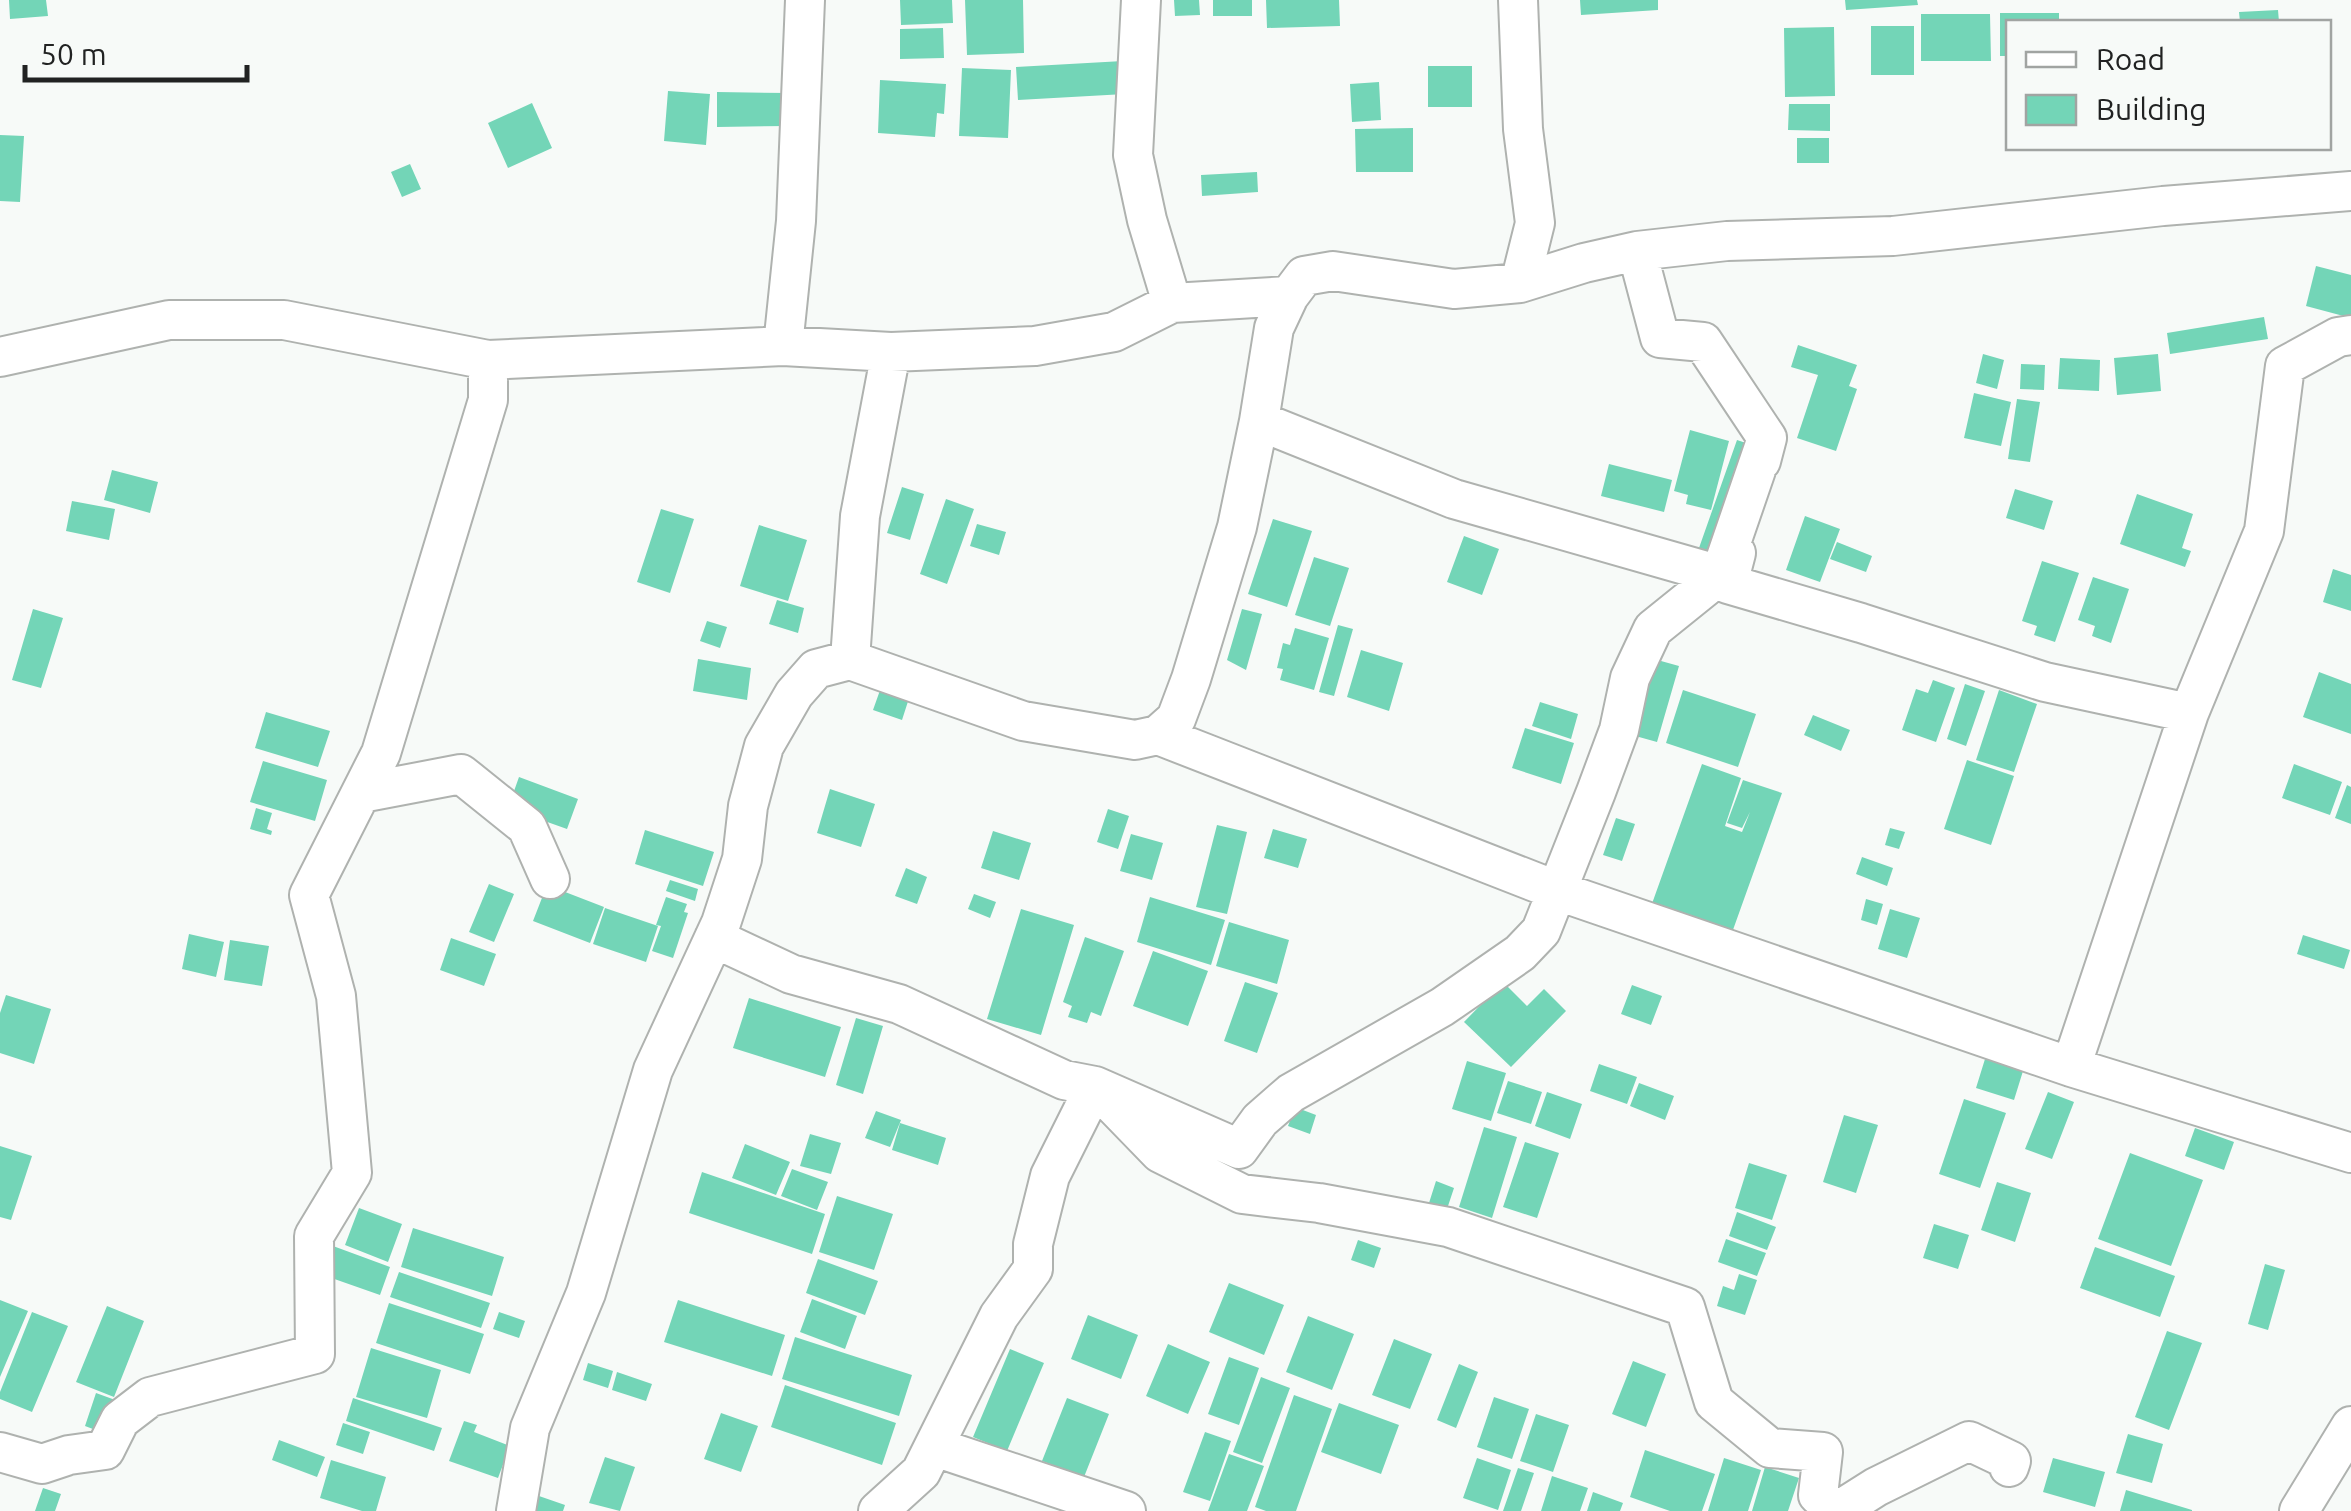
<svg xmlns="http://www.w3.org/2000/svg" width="2351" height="1511" font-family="Ubuntu,sans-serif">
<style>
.building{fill:#73d5b7}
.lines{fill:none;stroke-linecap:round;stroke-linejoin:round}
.minor-casing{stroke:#afb2af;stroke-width:42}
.minor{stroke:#fff;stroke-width:38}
</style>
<rect width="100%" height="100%" fill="#f7faf8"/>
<!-- building -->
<path class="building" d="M9 0H46L48 16 10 19Z
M900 0H952L953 23 901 25Z
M965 0H1023L1024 53 967 55Z
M1174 0H1199L1200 15 1175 16Z
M1213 0H1252V16H1213Z
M1266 0H1339L1340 26 1267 28Z
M1580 0H1658V10L1581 15Z
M1845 0H1917L1918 5 1846 10Z
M2278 10 2279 22H2240L2239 12Z
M2000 13H2059V22H2008V56H2000Z
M1921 14H1990L1991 61H1921Z
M1871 26H1914V75H1871Z
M1834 27 1835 96 1785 97 1784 28Z
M943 28 944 58 900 59V29Z
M1123 61 1125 94 1018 100 1016 67Z
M1428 66H1472V107H1428Z
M962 68 1011 70 1008 138 959 136Z
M880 80 946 84 944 114 937 113 935 137 878 133Z
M1379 82 1381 120 1352 122 1350 84Z
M668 91 710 94 706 145 664 141Z
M717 92 788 93V126L717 127Z
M532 103 552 148 508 168 488 123Z
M1789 104H1830V131L1788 130Z
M1413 128V172H1356L1355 129Z
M0 135 24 136 20 202 0 201Z
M1797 138H1829V163H1797Z
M410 164 421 189 402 197 391 172Z
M1257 172 1258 192 1202 196 1201 175Z
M2316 266 2351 275V318L2306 306Z
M2264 317 2268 339 2170 354 2167 333Z
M1798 345 1857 365 1849 386 1857 389 1836 451 1797 438 1818 375 1791 367Z
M1983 354 2004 360 1997 389 1976 383Z
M2158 354 2161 391 2117 395 2114 358Z
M2060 358 2100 360 2099 391 2058 389Z
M2021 364 2045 365 2044 390 2020 389Z
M1974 393 2011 402 2001 446 1964 438Z
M2017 399 2040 402 2030 462 2008 459Z
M1690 430 1729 441 1711 510 1686 504 1688 495 1674 491Z
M1737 440 1755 446 1717 554 1699 548Z
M1609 464 1672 480 1664 512 1601 496Z
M112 470 158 482 150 513 104 500Z
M902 487 924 494 910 540 887 533Z
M2015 489 2053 501 2044 530 2006 518Z
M2137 494 2193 514 2182 548 2191 551 2185 567 2120 544Z
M946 499 974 509 947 584 920 574Z
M72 501 115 509 109 540 66 531Z
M661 509 694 519 670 593 637 582Z
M1805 516 1840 529 1820 582 1786 570Z
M1273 519 1312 531 1287 607 1248 594Z
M977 524 1006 532 999 555 970 546Z
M759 525 807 540 788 601 740 586Z
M1464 536 1499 549 1482 595 1447 582Z
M1837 542 1872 556 1866 572 1830 559Z
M1314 557 1349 568 1330 626 1295 615Z
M2042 561 2079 573 2055 642 2034 635 2037 626 2022 621Z
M2333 569 2351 575V611L2323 602Z
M2093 577 2129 589 2111 643 2092 636 2095 626 2078 620Z
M777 600 804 608 798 633 769 624Z
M33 609 63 618 41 688 12 680Z
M1242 609 1262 614 1246 670 1227 660Z
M707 621 727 627 720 648 700 641Z
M1338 625 1353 629 1334 696 1319 692Z
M1295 628 1329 638 1314 690 1280 680 1283 669 1277 668 1283 643 1290 645Z
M1361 650 1403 663 1389 711 1347 697Z
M1643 656 1679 666 1657 742 1621 732Z
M698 659 751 668 747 700 693 691Z
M2319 672 2351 684V734L2303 717Z
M884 679 912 689 902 720 873 710Z
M1933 680 1955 688 1936 742 1902 730 1916 689 1928 693Z
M1965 684 1985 691 1966 746 1947 739Z
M1683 690 1756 714 1738 767 1666 743Z
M1999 690 2037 704 2014 772 1976 760Z
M1540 702 1578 714 1571 739 1532 726Z
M266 712 330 731 318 767 255 748Z
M1813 715 1850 730 1841 751 1804 735Z
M1525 728 1574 743 1561 784 1512 768Z
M1967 760 2014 776 1991 845 1944 829Z
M263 761 327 780 315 821 250 802Z
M1702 764 1741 778 1725 826 1742 832 1750 812 1742 828 1727 823 1743 780 1782 793 1729 941 1649 912Z
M2294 764 2342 782 2330 815 2282 798Z
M519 777 578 799 567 829 508 808Z
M2347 785 2351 787V824L2335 818Z
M830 789 875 804 861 847 817 833Z
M256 808 272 813 267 829 272 831 271 835 250 829Z
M1108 809 1129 816 1118 849 1097 842Z
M1616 818 1635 824 1622 861 1603 855Z
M1217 825 1247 832 1227 914 1196 907Z
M1890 828 1905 832 1899 849 1885 845Z
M1273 829 1307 839 1298 868 1264 858Z
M645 830 714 852 703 886 635 864Z
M993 831 1031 843 1019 880 981 868Z
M1131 834 1163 843 1152 880 1120 871Z
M1862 857 1893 868 1887 886 1856 874Z
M906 868 927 877 917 904 895 896Z
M670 880 698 889 695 901 666 891Z
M489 884 514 894 494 942 469 932Z
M547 885 604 907 590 943 533 921Z
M974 894 996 902 990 918 968 909Z
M666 897 687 904 684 912 688 913 673 958 652 951 661 926 656 925Z
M1150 897 1225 920 1211 965 1137 942Z
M1866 899 1883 904 1877 925 1861 920Z
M605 908 658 926 646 962 593 944Z
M1021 909 1074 925 1041 1035 987 1019Z
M1890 909 1920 918 1907 958 1878 949Z
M1229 922 1289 940 1277 984 1216 966Z
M189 934 224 942 216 977 182 969Z
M2303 935 2350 950 2344 969 2297 954Z
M1085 937 1124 951 1101 1016 1091 1012 1087 1023 1068 1017 1072 1006 1063 1002Z
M451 938 496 954 484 986 440 970Z
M230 940 269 946 262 986 224 980Z
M1153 951 1208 971 1188 1026 1133 1006Z
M1245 982 1278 993 1257 1053 1224 1041Z
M1503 982 1527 1006 1544 989 1566 1011 1511 1067 1464 1022Z
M1632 985 1662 996 1651 1025 1621 1014Z
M6 995 51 1009 34 1064 0 1053V1013Z
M749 998 841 1027 825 1077 733 1048Z
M856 1018 883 1026 863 1094 836 1085Z
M1985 1059 2023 1071 2014 1100 1976 1088Z
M1467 1061 1506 1073 1491 1121 1452 1109Z
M1599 1064 1637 1077 1627 1104 1590 1091Z
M1508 1081 1542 1092 1531 1124 1497 1113Z
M1639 1083 1674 1096 1665 1120 1630 1106Z
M1547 1092 1582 1104 1570 1139 1535 1126Z
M2048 1092 2074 1102 2052 1159 2025 1149Z
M1964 1099 2006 1113 1980 1188 1939 1174Z
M1295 1107 1316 1115 1310 1134 1288 1126Z
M876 1111 901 1120 890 1147 865 1138Z
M1844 1115 1878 1125 1856 1193 1823 1182Z
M900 1123 946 1138 938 1165 892 1150Z
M1484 1127 1517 1137 1492 1218 1459 1207Z
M2195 1128 2234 1142 2224 1170 2185 1156Z
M810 1134 841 1143 831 1174 800 1166Z
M1525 1142 1559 1153 1537 1218 1503 1207Z
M745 1144 790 1162 776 1195 732 1178Z
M0 1146 32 1156 11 1220 0 1217Z
M2130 1153 2203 1180 2171 1266 2098 1239Z
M1749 1163 1787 1175 1772 1220 1735 1208Z
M792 1169 828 1182 817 1210 781 1196Z
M702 1172 825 1214 812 1254 689 1213Z
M1436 1181 1454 1188 1447 1209 1429 1203Z
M1997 1182 2031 1193 2015 1242 1981 1230Z
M837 1196 893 1214 874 1270 819 1252Z
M359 1208 402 1224 388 1262 345 1245Z
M1737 1212 1776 1227 1767 1250 1729 1236Z
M1934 1224 1969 1235 1958 1269 1923 1258Z
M413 1228 504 1257 492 1296 401 1267Z
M1726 1239 1766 1253 1757 1276 1718 1262Z
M1358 1240 1381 1248 1374 1268 1351 1260Z
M333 1246 390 1267 380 1295 323 1275Z
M2095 1247 2175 1276 2160 1317 2080 1288Z
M818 1259 878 1281 865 1315 806 1293Z
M2265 1264 2285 1270 2268 1330 2248 1324Z
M399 1272 490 1303 481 1328 390 1297Z
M1739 1274 1757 1280 1745 1315 1717 1306 1723 1286 1734 1290Z
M1229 1283 1284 1305 1264 1355 1209 1332Z
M812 1299 857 1316 845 1349 800 1332Z
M0 1300 28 1311 0 1377Z
M678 1300 785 1335 772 1376 664 1342Z
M389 1303 484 1334 470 1374 376 1343Z
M107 1306 144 1321 114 1397 76 1382Z
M32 1312 68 1326 32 1412 0 1399V1392Z
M499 1312 525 1321 519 1338 493 1329Z
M1088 1315 1138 1335 1121 1379 1071 1359Z
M1308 1316 1354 1334 1332 1390 1286 1372Z
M2167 1331 2202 1343 2169 1430 2135 1417Z
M795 1337 912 1375 899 1416 782 1379Z
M1394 1339 1432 1354 1410 1409 1372 1395Z
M1168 1344 1210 1362 1188 1414 1146 1396Z
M371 1348 441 1370 427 1418 356 1397Z
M1010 1349 1044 1363 1007 1451 973 1437Z
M1229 1357 1259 1368 1239 1425 1208 1414Z
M1633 1361 1666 1374 1646 1427 1612 1414Z
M588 1363 613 1371 608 1388 583 1380Z
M1459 1364 1478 1372 1456 1428 1437 1420Z
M617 1372 652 1384 646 1401 612 1390Z
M1261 1377 1290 1388 1262 1463 1233 1452Z
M785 1385 896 1423 882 1465 771 1427Z
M96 1393 118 1401 106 1434 85 1426Z
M1294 1395 1332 1409 1296 1511H1266L1255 1507Z
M1494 1397 1529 1409 1512 1459 1477 1447Z
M353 1398 442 1428 434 1451 346 1421Z
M1067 1398 1109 1414 1084 1477 1042 1461Z
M1339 1403 1399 1425 1381 1474 1321 1452Z
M721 1413 758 1426 741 1472 704 1459Z
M1536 1414 1569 1425 1553 1472 1520 1461Z
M464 1421 477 1425 474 1432 510 1446 498 1478 449 1461Z
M343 1423 370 1432 363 1454 336 1445Z
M1205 1432 1231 1441 1210 1501 1183 1492Z
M2128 1434 2163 1444 2152 1483 2116 1473Z
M279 1440 325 1457 317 1477 272 1460Z
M1645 1450 1715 1474 1702 1511H1670L1630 1497Z
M1229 1454 1264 1466 1247 1511H1208Z
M605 1457 635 1467 620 1511 589 1503Z
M1477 1458 1511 1470 1498 1510 1463 1498Z
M1724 1458 1761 1470 1748 1511H1708Z
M2053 1458 2105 1472 2095 1507 2043 1492Z
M331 1460 386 1477 376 1511H362L320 1498Z
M1765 1467 1799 1478 1788 1511H1752Z
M1518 1468 1534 1473 1521 1511H1503Z
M1552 1476 1588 1488 1580 1511H1541Z
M43 1488 61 1494 55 1511H35Z
M2126 1490 2192 1510V1511H2120Z
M1593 1492 1623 1503 1620 1511H1587Z
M539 1496 565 1505 563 1511H533Z"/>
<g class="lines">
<defs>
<path id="minor" d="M1141 0 1133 155 1147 220 1172 303
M1518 0 1523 129 1535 223 1520 283
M1637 251 1660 338 1703 342 1767 438 1761 461
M783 346 796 221 805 0
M0 357 169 320H284L488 360 783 346 891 352 1035 346 1114 332 1172 303 1289 296
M1259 421 1454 499 1720 575
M1736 553 1728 584 1861 623 2045 682 2189 713 2264 531 2285 366 2338 337 2351 335
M850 660 860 516 891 352
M2189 713 2071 1067 2351 1153
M1158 735 1558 891 2071 1067
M361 793 461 774 527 827 550 879
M714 938 791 974 899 1004 1064 1080 1095 1086 1160 1153 1242 1194 1319 1203 1448 1227 1685 1307 1714 1402 1770 1448 1823 1452 1818 1495 1836 1511
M935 1447 1126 1511
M0 1452 42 1464 69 1455 105 1450 120 1420 150 1397 315 1354 314 1236 352 1173 336 996 309 895 381 753 488 400V360
M516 1511 530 1428 586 1293 653 1070 721 923 742 859 748 806 764 746 794 694 816 669 850 660 1023 721 1135 740 1158 735 1176 719 1191 679 1237 527 1259 421 1274 328 1289 296 1304 276 1333 271 1454 289 1520 283 1584 263 1637 251 1727 241 1893 236 2163 206 2351 191
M878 1511 921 1472 999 1316 1033 1269V1244L1050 1176 1095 1086 1239 1149 1260 1120 1291 1093 1442 1007 1520 953 1541 931 1596 792 1619 730 1630 678 1653 629 1720 575 1767 438
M1838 1511 1876 1487 1969 1441 2011 1461 2009 1467
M2299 1511 2351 1426"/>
</defs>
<!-- minor casing -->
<use href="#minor" class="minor-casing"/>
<!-- minor -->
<use href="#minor" class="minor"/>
</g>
<!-- legend -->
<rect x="2006" y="20" width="325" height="130" fill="#f7faf8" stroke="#a1a4a2" stroke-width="2.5"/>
<rect x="2026" y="52" width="50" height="15" fill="#ffffff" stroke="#a1a4a2" stroke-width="2.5"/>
<text x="2096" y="70" font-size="30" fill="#212222">Road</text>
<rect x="2026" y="95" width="50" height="30" fill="#73d5b7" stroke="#a1a4a2" stroke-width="2.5"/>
<text x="2096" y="120" font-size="30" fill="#212222">Building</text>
<!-- scale -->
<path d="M25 65v15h222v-15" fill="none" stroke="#212222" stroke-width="5"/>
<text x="40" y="65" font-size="30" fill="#212222" stroke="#f7faf8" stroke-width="8" paint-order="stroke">50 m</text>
</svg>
